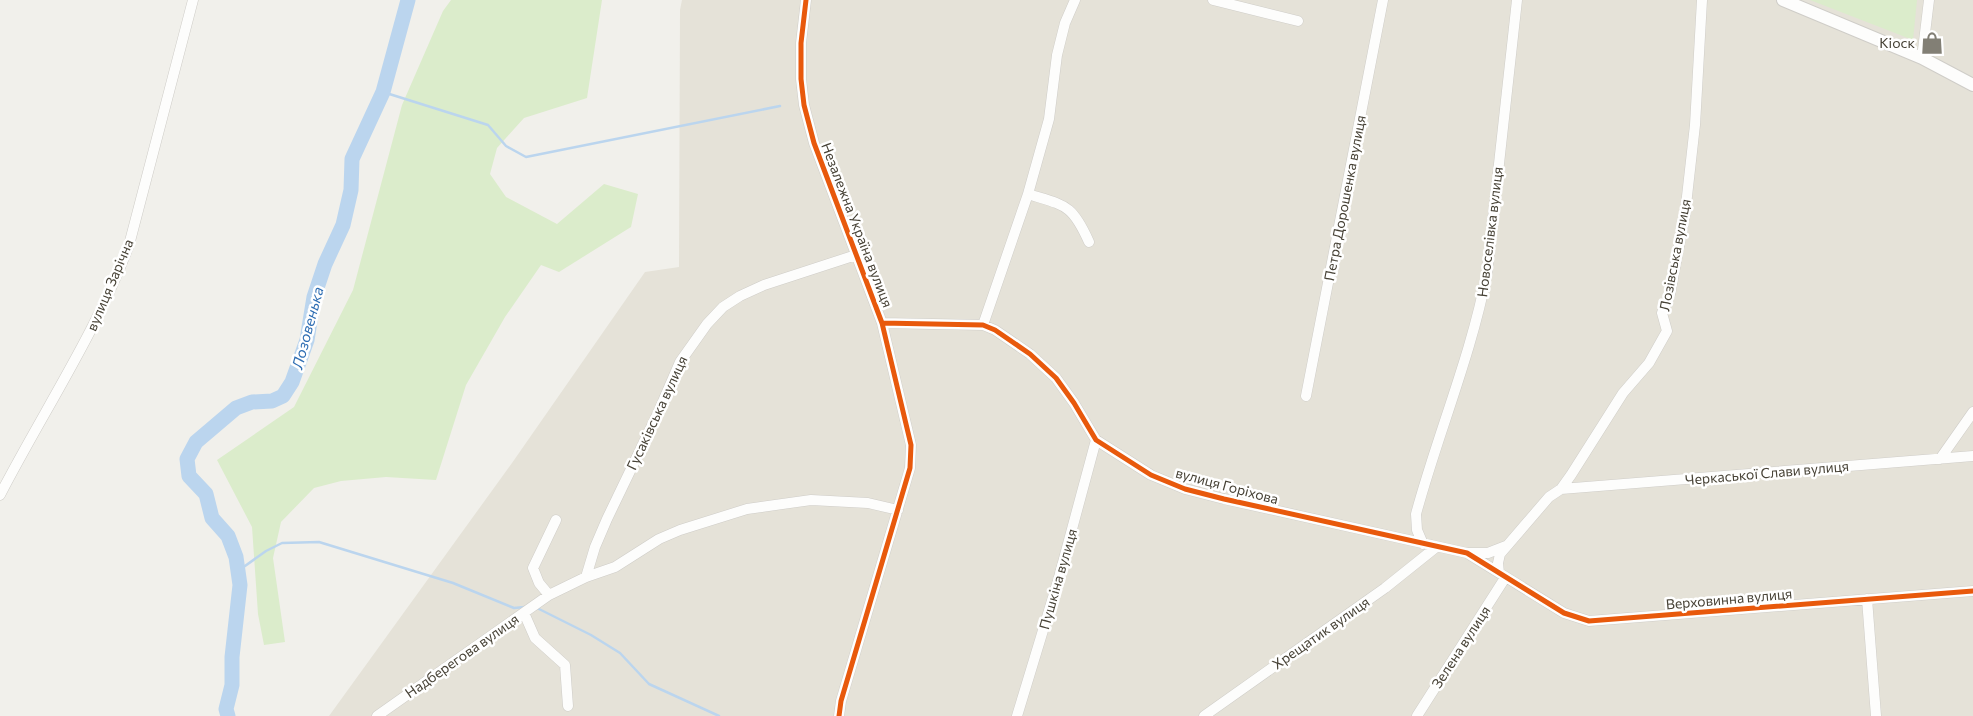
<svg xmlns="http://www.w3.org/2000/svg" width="1973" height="716" font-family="Commissioner,sans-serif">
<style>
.residential{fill:#e5e2d8}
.green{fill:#dbeccb}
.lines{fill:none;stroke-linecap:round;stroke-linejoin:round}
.stream{stroke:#bbd5ee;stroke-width:2.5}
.river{stroke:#bbd5ee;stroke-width:15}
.minor-casing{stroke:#cfcdc8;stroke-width:11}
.tertiary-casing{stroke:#cfcdc8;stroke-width:14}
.minor{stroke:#fdfdfc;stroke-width:10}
.tertiary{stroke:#fdfdfc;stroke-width:12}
.cycleway-casing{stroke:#fff;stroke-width:8}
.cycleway{stroke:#e8590c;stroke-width:5}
.labels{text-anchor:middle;stroke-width:5;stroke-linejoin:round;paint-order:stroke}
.poi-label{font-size:14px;fill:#474236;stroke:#fff;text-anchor:end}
.street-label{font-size:14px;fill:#474236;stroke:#fff}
.water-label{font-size:15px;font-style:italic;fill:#2f6eb3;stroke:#fff}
</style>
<rect width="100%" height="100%" fill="#f1f0eb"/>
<!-- residential -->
<path class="residential" d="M682 0H1973V716H329L512 463 645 272 679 267 680 10Z"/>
<!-- green -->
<path class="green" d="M451 0H602L587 98 524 118 497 148 490 174 506 197 557 224 604 184 638 194 631 227 559 272 541 265 505 317 466 385 436 480 386 477 341 481 314 488 281 522 273 558 285 642 264 645 258 614 252 527 217 460 294 407 353 290 402 105 443 11Z
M1810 0H1917L1913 40Z"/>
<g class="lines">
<!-- stream -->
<path class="stream" d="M383 92 488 125 506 146 526 157 780 106
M238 571 266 551 282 543 319 542 453 583 514 608 525 607
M537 608 591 635 620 653 649 684 719 716"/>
<!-- river -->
<path class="river" d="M228 716 226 709 232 685V657L240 585 236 557 228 536 212 518 206 494 189 476 187 459 196 442 236 408 252 402 272 401 283 396 292 382 307 340 314 297 325 264 343 225 351 190 352 159 383 92 408 0"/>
<defs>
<path id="minor" d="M806 0 801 43V79L804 105 814 143 882 323 911 445 910 468 841 701 839 716
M1213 0 1298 21
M1922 58 1929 0
M1028 194C1066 206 1072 204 1089 242
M882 323 983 325 995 330 1030 354 1056 378 1074 403 1096 440 1151 475 1185 489 1224 499 1467 553 1564 613 1589 621 1973 591
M983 325 1028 194 1049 119 1057 55 1065 23 1075 0
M1306 396 1383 0
M1940 459 1973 412
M1561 489 1973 456
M0 495C43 412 96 333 129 245L193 0
M1423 544 1417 530 1416 514C1438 433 1471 356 1487 273L1517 0
M1467 553H1488L1506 546
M1499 573 1498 563 1500 554 1549 497 1561 489 1571 475 1623 393 1649 363 1667 331 1662 313 1670 294 1685 214 1695 125 1702 0
M586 577 595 547 607 519 658 413 680 362 707 324 723 307 740 296 764 285 856 255
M549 595 539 583 533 568 556 520
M1867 599 1876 716
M524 613 535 638 565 665 568 706
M377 716 549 595 586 577 615 567 659 539 680 530 747 509 811 500 868 503 898 510
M1017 716 1058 581 1096 440
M1204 716 1385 588 1435 548
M1417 716 1505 578"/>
<path id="tertiary" d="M1783 0 1922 58 1973 85"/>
</defs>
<!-- minor casing -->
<use href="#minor" class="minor-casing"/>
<!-- tertiary casing -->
<use href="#tertiary" class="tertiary-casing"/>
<!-- minor -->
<use href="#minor" class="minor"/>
<!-- tertiary -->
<use href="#tertiary" class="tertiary"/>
<defs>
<path id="cycleway" d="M806 0 801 43V79L804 105 814 143 882 323 911 445 910 468 841 701 839 716
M882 323 983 325 995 330 1030 354 1056 378 1074 403 1096 440 1151 475 1185 489 1224 499 1467 553 1564 613 1589 621 1973 591"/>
</defs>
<!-- cycleway casing -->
<use href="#cycleway" class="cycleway-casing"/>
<!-- cycleway -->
<use href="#cycleway" class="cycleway"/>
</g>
<!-- icons -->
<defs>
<symbol id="shop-bare" viewBox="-9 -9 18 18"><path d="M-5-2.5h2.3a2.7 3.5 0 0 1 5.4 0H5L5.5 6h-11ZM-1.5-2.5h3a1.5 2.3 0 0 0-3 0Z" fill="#827f75" stroke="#fff" stroke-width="2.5" paint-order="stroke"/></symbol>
</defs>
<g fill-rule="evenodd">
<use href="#shop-bare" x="1916" y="27" width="32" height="32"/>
</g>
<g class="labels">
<!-- poi labels -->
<g class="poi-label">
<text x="1915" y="48">Кіоск</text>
</g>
<!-- street labels -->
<g class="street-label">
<text transform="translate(1345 198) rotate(-79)" y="5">Петра Дорошенка вулиця</text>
<text transform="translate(857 225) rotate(69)" y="5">Незалежна Україна вулиця</text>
<text transform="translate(1490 232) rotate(-83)" y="5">Новоселівка вулиця</text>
<text transform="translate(1675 255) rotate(-79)" y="5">Лозівська вулиця</text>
<text transform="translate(110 285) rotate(-67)" y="5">вулиця Зарічна</text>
<text transform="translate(657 413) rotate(-65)" y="5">Гусаківська вулиця</text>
<text transform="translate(1767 473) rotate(-5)" y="5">Черкаської Слави вулиця</text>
<text transform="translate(1227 486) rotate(15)" y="5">вулиця Горіхова</text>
<text transform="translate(1058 579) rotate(-74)" y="5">Пушкіна вулиця</text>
<text transform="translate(1729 599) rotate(-5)" y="5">Верховинна вулиця</text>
<text transform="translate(1321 633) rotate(-35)" y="5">Хрещатик вулиця</text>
<text transform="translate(1461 647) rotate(-57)" y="5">Зелена вулиця</text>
<text transform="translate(462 656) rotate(-35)" y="5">Надберегова вулиця</text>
</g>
<!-- water labels -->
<g class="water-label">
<text transform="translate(308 328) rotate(-75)" y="5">Лозовенька</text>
</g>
</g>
</svg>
